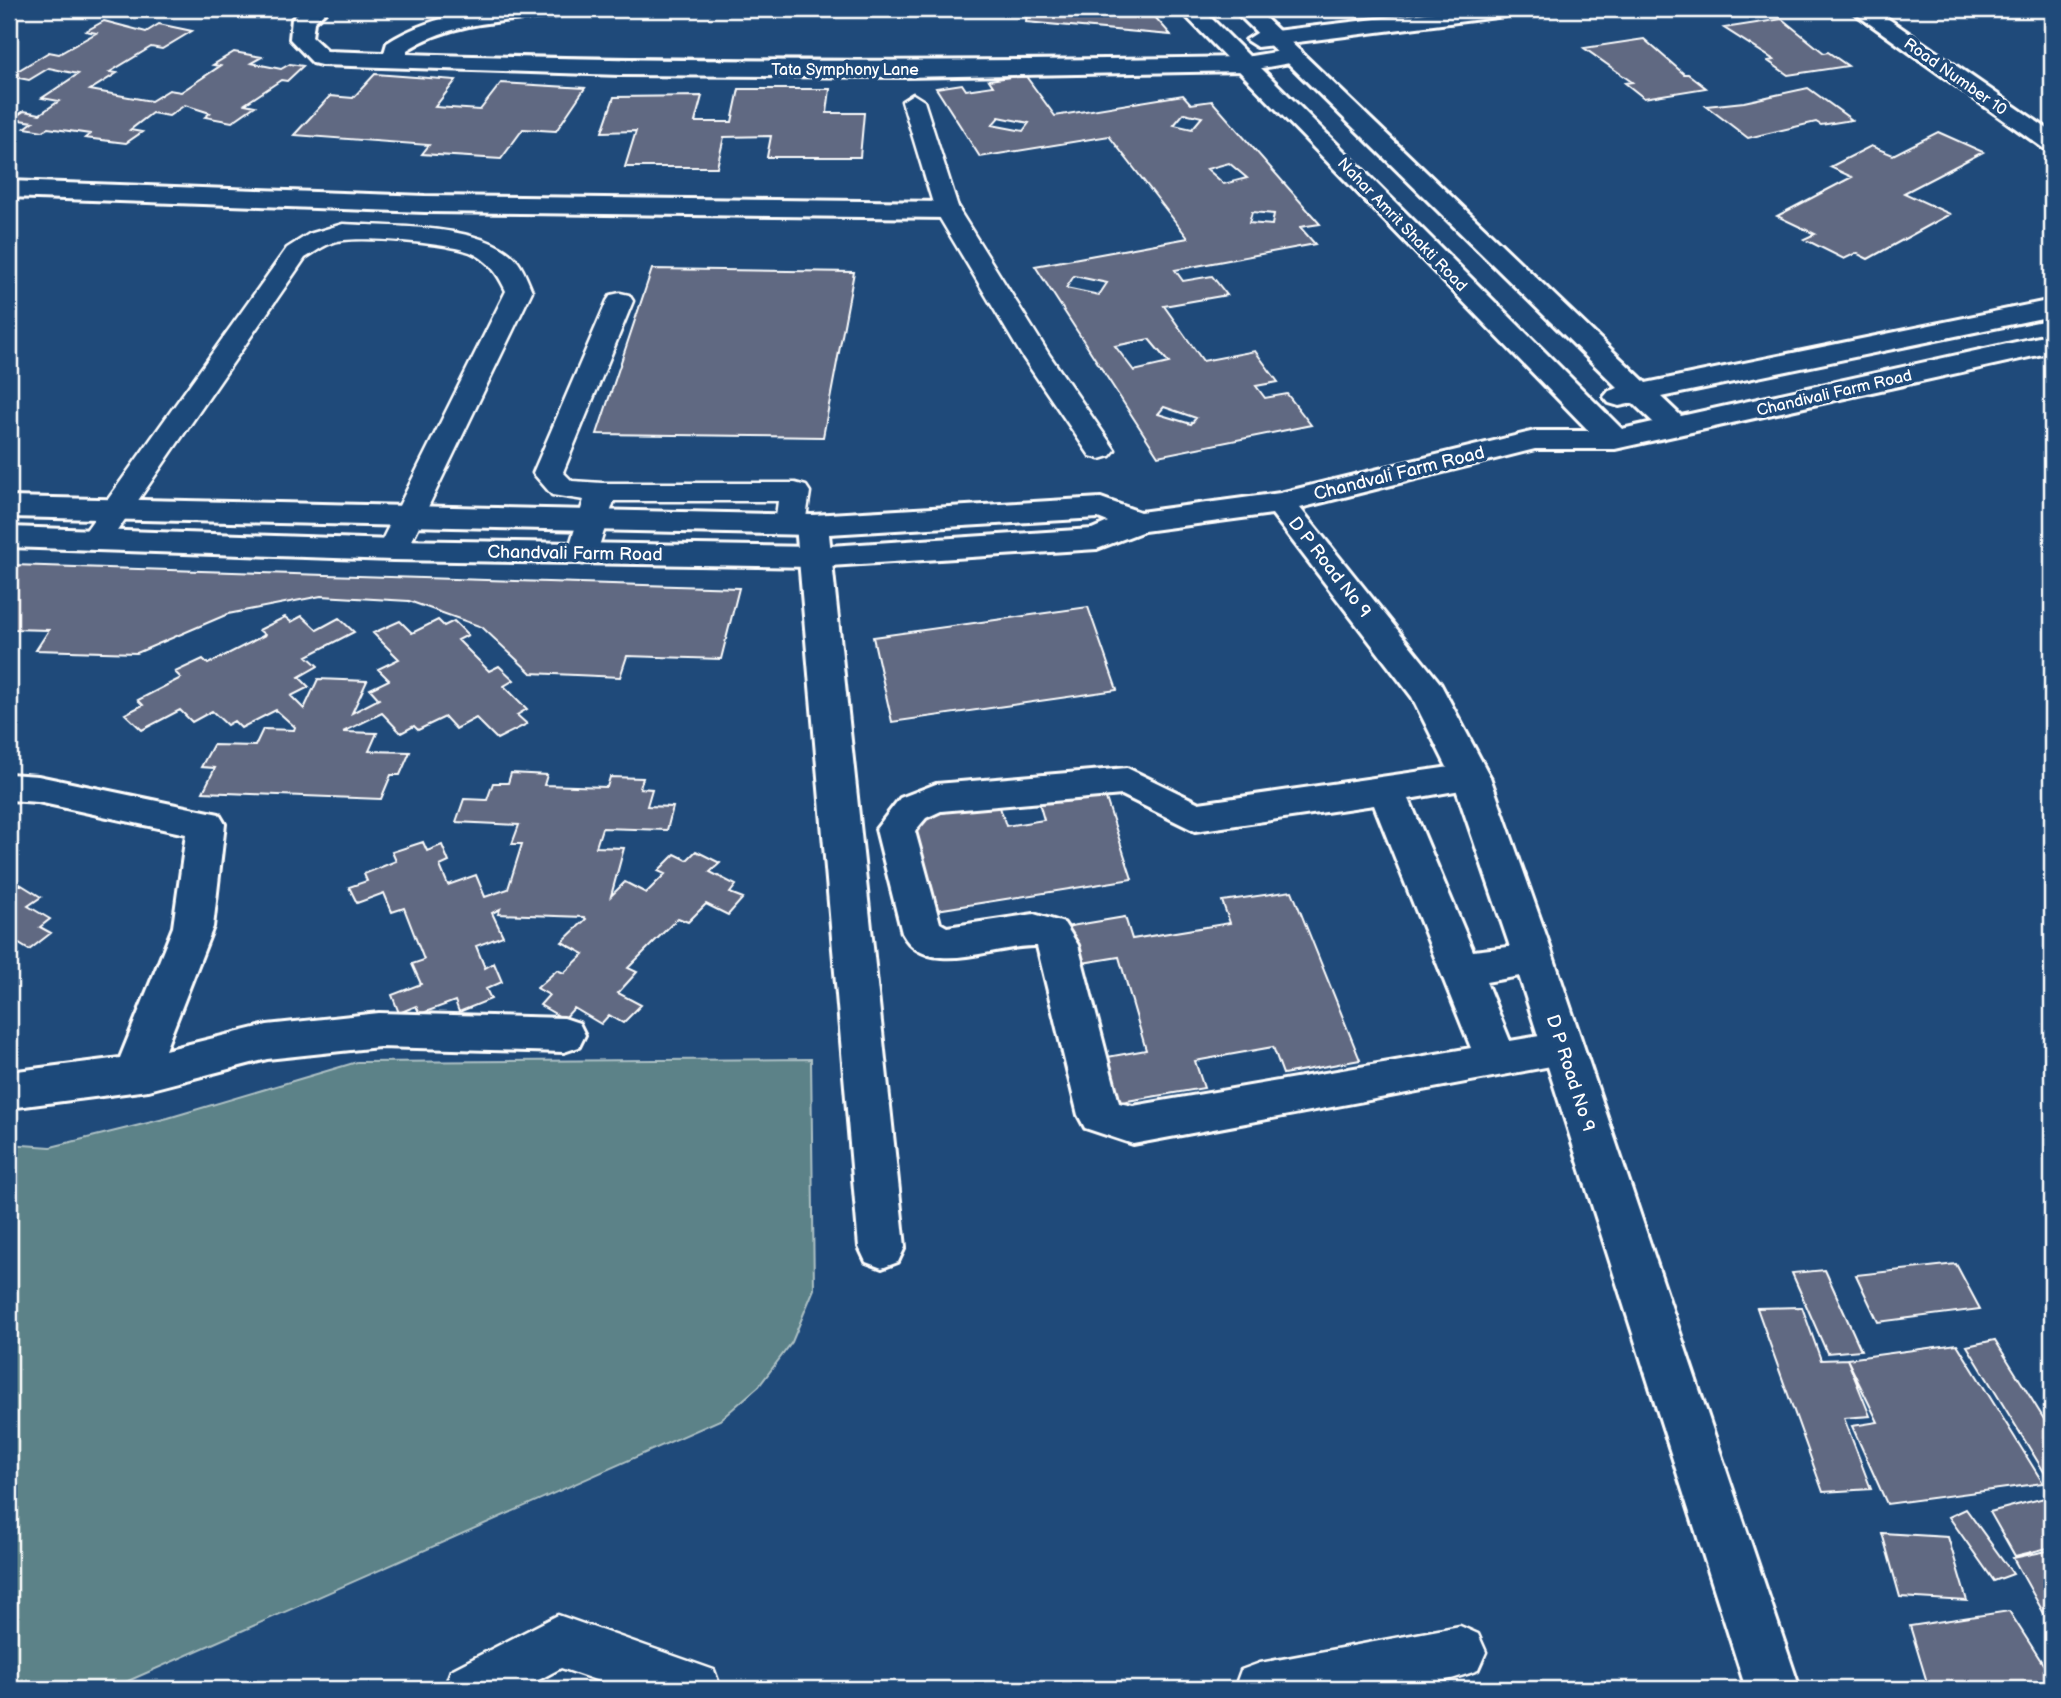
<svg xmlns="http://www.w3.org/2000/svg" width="2061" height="1698" font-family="'Balsamiq Sans',sans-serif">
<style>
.green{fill:#5b8288;stroke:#adc0c4;stroke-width:2}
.building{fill:#606982;stroke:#fff;stroke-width:2;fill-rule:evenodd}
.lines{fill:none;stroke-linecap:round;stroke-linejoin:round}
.lane-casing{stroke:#fff;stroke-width:5}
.street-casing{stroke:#fff;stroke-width:6}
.secondary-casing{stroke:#fff;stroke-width:6}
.lane{fill:#1f4a7a;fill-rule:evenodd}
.street{fill:#1f4a7a;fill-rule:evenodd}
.secondary{fill:#1f4a7a;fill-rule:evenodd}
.labels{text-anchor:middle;stroke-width:7;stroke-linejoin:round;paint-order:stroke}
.far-street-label{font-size:16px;fill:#fff;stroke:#1f4a7a}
.street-label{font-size:18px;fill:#fff;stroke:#1f4a7a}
</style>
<rect width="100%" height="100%" fill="#1f4a7a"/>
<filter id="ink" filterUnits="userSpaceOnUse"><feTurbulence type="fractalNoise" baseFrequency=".0143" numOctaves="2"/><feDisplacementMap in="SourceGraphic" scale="14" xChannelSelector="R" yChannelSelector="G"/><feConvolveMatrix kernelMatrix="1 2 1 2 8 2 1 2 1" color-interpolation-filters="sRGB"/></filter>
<g filter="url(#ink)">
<!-- green -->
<path class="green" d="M811 1059 814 1289 792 1342 759 1386 720 1420 110 1689H9V1144L51 1147 168 1118 357 1062Z"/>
<!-- building -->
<path class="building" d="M1027 9H1148L1171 35 1026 22Z
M1782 19 1824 53 1828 52 1848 66 1788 75 1768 61 1774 60 1724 28Z
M104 21 146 32 159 24 192 31 162 49 151 47 110 72 117 73 90 90 151 101 169 90 181 92 220 66 213 65 234 52 262 57 251 63 281 69 290 64 303 66 287 81 281 80 245 104 255 106 232 122 205 117 210 113 185 105 169 116 152 113 130 130 142 132 126 143 85 138 90 134 48 128 43 131 25 128 33 122 12 119 24 111 40 114 59 101 42 98 78 74 49 68 29 80 9 76 49 52 59 54 96 33 86 31Z
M1644 39 1684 74H1688L1706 88 1644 98 1625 83 1632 82 1584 48Z
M375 74 456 80 435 107 480 110 501 83 585 88 556 131 523 129 501 159 422 154 429 145 294 135 330 96 353 98Z
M1025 75 1055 116 1183 95 1191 104 1212 101 1320 224 1300 227 1315 244 1175 270 1183 281 1212 276 1227 295 1164 306 1203 361 1255 351 1278 382 1256 386 1265 398 1287 394 1311 425 1158 456 1035 266 1188 238 1109 136 980 157 936 88 962 84 966 90 993 86 989 80ZM1184 113 1202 117 1192 129 1174 125ZM999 117 1029 123 1023 131 992 125ZM1229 163 1247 178 1224 184 1207 169ZM1252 212 1274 214 1272 225 1249 223ZM1074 276 1107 283 1099 295 1066 288ZM1149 339 1169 363 1134 371 1115 346ZM1164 407 1196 418 1191 424 1158 414Z
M1808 88 1852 120 1821 125 1816 122 1748 138 1706 106 1744 102Z
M739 89H830L827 113H864L860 157H767L771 136 724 137 717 167H625L636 131 602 132 614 97 702 96 695 122H732Z
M1938 132 1983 152 1904 193 1950 214 1868 259 1856 253 1844 259 1804 239 1815 234 1777 216 1852 177 1830 167 1871 146 1893 155Z
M652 269 854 272 823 437 597 434Z
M13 565 739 588 721 659 627 656 620 677 531 673 482 627 409 601 321 596 228 614 137 653 36 650 49 630 9 629V572Z
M1088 607 1117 690 892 722 873 637Z
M302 616 317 630 339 618 354 632 307 656 318 666 299 677 309 687 291 696 304 709 318 679 367 681 352 713 379 699 370 689 389 680 378 669 399 659 373 633 400 621 412 633 438 620 444 626 454 621 468 635 458 640 489 671 499 666 514 680 504 686 527 709 517 715 527 724 497 739 476 718 456 729 445 717 418 730 414 726 401 733 382 713 343 732 377 733 369 751 410 752 400 775H391L381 799 203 792 215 768 201 767 213 745 255 746 263 729 294 730 295 727 276 710 241 728 234 721 227 725 212 711 192 722 180 710 142 730 125 714 143 705 138 700 181 678 175 672 203 659 208 664 265 635 259 630 285 617 291 622Z
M511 773 547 775 544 785 607 787 610 777 643 778 640 788 652 789 647 806 673 807 667 830 602 828 596 847 624 848 611 896 625 882 646 893 665 874 658 871 675 854 687 860 696 851 720 863 710 872 736 885 730 893 743 898 728 915 706 904 688 922 678 918 628 968 637 972 618 993 641 1005 623 1023 609 1015 601 1024 574 1008 564 1019 540 1005 549 995 537 988 557 970 564 973 584 954 562 942 586 919 584 917 498 914 500 909 492 913 503 936 476 946 485 968 494 963 502 982 486 989 491 999 459 1012 455 1001 420 1014 416 1006 399 1013 392 995 421 984 412 964 424 960 404 908 392 912 384 893 357 903 349 887 367 881 364 874 396 861 392 852 423 842 427 851 442 845 449 862 440 866 448 885 476 875 485 897 508 889 522 844H512L519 825 456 822 464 799 487 800 493 783H508Z
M1103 789 1132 879 930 911 909 818 999 804 1006 826 1044 820 1038 799Z
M20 884 41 897 28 906 50 919 40 927 51 933 29 950 11 939 9 941V893Z
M1292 891 1360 1060 1283 1074 1273 1047 1195 1061 1204 1088 1115 1103 1102 1058 1146 1050 1119 957 1076 964 1065 927 1125 917 1132 939 1230 923 1222 901Z
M1956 1264 1980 1309 1878 1322 1856 1275Z
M1825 1270 1861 1350 1827 1353 1792 1273Z
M1802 1307 1821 1360 1847 1359 1870 1416 1844 1418 1871 1489 1823 1492 1757 1308Z
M1995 1340 2052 1432V1479L2049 1480 1967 1346Z
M1957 1344 2043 1483 1887 1504 1852 1426 1878 1422 1847 1359Z
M2052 1496V1547L2015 1556 1990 1512Z
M1966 1509 2013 1574 1994 1581 1949 1517Z
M1882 1533 1948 1537 1967 1601 1900 1597Z
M2052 1550V1628L2013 1558Z
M2009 1611 2052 1678V1689H1929L1910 1626Z"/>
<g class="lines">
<defs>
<path id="lane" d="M913 94 924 101 959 210 1050 356 1115 450 1110 456 1100 459 1090 456 1022 356 935 210 902 101Z
M343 224C388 227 488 223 518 262 524 270 528 282 532 291L404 557 393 560 382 557 377 550 506 291C498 274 489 260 470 252 446 243 370 237 344 240 329 241 317 251 305 258L106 547 95 550 84 547 80 540 84 533 287 248 309 234Z
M620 293 629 295 633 301 563 472 572 481 602 483H795L806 486 810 492 805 524 801 531 790 534 779 531 775 524 778 501H614L594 561 583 564 572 561 567 554 584 500 552 495 533 473 607 301 611 295Z
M558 1615 714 1670 721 1689H622L561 1668 522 1689H444L451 1670Z
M1460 1626 1478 1634 1486 1652 1478 1670C1414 1697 1304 1692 1234 1689L1241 1670 1260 1663Z"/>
<path id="street" d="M303 9H328L314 22 312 37 327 51 384 53 387 43C443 7 505 9 569 9L566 14 558 16C506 21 452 21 407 50V54C687 63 965 62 1245 57L1293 49 1301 51 1304 56 1301 61 1245 71 903 77 620 75 321 65 313 63 290 39 292 19Z
M1460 9H1516L1505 16 1257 47 1246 40 1257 33Z
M1849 9H1874L2052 132V150L2043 148Z
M9 181 425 196 947 202 956 204 960 210 956 216 947 218 425 212 9 197Z
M812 515 823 518 828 525 905 1247 898 1262 882 1268 866 1262 859 1247 796 525 801 518Z
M1471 764 1484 768 1490 777 1484 786 1409 799 1473 951 1534 944 1548 949 1554 960 1548 971 1486 982 1510 1041 1563 1032 1578 1037 1584 1049 1578 1061 1133 1144 1085 1128 1078 1115 1037 946C996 944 927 980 902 933L876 829 900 798 936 784 1127 768 1199 803ZM1122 795 1195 831 1374 805 1471 1048 1133 1106 1119 1103 1078 945 1064 923 1034 914 947 927 940 923 915 831 926 818 941 811Z
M9 774 38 776 219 814 225 824 213 927 165 1050 267 1025 379 1013 564 1018 579 1023 585 1035 579 1047 564 1052 379 1047 267 1059 148 1090 9 1108V1072L120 1058 173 927 186 834 38 802 9 800Z"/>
<path id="secondary" d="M1179 9H1202L1622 429 1653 422 1633 403 1619 406 1609 403 1604 397 1609 391 1618 388 1233 9H1256L1646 383 2052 300V316L1661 397 1681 416 2052 334V352L1615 449H1535L1300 508 1440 683 1490 777 1548 941 1800 1689H1746L1508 941 1452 777 1412 697 1272 514 1144 531 1097 549 814 567 393 560 9 547V527L393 540 814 547 1092 529 1108 522 1098 518 812 535 9 517V497L812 515 1101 498 1140 512 1280 493 1535 431H1589Z"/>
</defs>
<!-- lane casing -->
<use href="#lane" class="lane-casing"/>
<!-- street casing -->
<use href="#street" class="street-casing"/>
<!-- secondary casing -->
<use href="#secondary" class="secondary-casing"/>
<!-- lane -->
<use href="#lane" class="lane"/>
<!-- street -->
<use href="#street" class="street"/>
<!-- secondary -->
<use href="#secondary" class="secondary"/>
</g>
</g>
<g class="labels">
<!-- far-street labels -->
<g class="far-street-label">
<text x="845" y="75">Tata Symphony Lane</text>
<text transform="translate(1956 76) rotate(35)" y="6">Road Number 10</text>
<text transform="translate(1403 224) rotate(46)" y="6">Nahar Amrit Shakti Road</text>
<text transform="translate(1834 392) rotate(-13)" y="6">Chandivali Farm Road</text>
</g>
<!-- street labels -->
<g class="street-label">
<text transform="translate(1399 473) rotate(-14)" y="6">Chandvali Farm Road</text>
<text transform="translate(575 553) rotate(1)" y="6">Chandvali Farm Road</text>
<text transform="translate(1330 567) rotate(52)" y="6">D P Road No 9</text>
<text transform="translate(1571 1073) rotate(72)" y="6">D P Road No 9</text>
</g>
</g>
<!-- margin -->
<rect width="2061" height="1698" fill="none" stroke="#1f4a7a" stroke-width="35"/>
<rect x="18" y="18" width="2026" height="1663" fill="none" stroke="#fff" stroke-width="2.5" filter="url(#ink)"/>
</svg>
